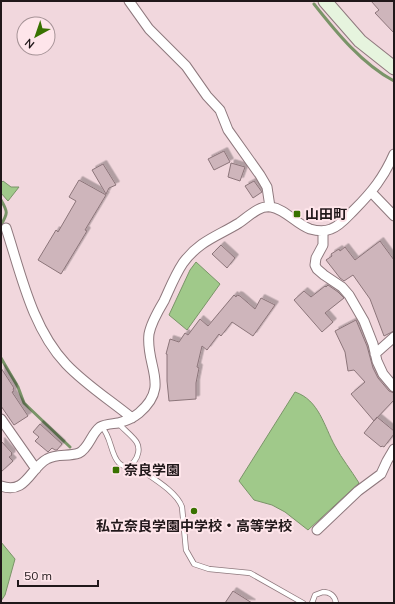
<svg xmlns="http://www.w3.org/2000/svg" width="395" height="604" font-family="Mulish,'Noto Sans JP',sans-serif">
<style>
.water{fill:#a0c98a;stroke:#7a9468}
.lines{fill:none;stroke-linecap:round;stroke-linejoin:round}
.stream{stroke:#7a9468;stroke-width:3}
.building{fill:#ceb5bb;stroke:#8c757a;filter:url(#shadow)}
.lane-casing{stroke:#8e787d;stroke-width:6}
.street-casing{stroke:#8e787d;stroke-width:11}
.secondary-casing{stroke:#8e787d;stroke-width:15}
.lane{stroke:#fff;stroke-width:4.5}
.street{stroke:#fff;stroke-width:9}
.secondary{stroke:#e6f4de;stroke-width:13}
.poi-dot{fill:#397200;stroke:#fee5ea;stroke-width:1.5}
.labels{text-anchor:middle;stroke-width:4;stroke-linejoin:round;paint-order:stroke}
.poi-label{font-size:14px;font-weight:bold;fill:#21181a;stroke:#fee5ea;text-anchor:start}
</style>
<defs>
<filter id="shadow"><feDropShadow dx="3.5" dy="-3.5" stdDeviation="0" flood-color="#0004"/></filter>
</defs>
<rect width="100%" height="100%" fill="#f1d7dd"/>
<!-- water -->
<path class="water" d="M3 181 11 187H19L8 201 1 193V183Z
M196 262 220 284 187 330 169 315 190 270Z
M295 392C319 400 324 426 335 446 342 459 351 470 359 483L308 530 285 512 272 505 254 500 239 481Z
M1 542 15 559 5 595 1 601Z"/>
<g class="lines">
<!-- stream -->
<path class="stream" d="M314 4C336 32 362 64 394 81
M1 200C8 212 8 213 1 225
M1 358 18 387 24 403 70 447"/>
</g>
<!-- building -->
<path class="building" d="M371 1H394V33L375 13 379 10Z
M224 151 230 162 214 170 208 159Z
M231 163 245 167 240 181 228 177Z
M103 164 116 185 109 188 106 194 92 170Z
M79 180 106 195 85 230 87 231 61 274 38 260 56 230 58 232 76 201 69 197Z
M254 181 262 192 253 198 245 186Z
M380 241 394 260V331L384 336 370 299 353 275 344 281 340 278 326 260 332 256 331 254 339 249 340 251 345 247 355 260Z
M221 245 235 258 227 268 212 254Z
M328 285 338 292 344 298 325 313 333 322 322 332 294 300 304 291 311 297 325 286 326 287Z
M234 295 236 297 237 295 240 296 255 309 261 298 275 305 253 336 232 322 221 336 219 334 207 350 202 346 197 367 199 368 196 383V399L169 401 167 381V354H166L170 339 179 342 185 333 188 335 200 319 208 326Z
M356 320 367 346 373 368 378 378 389 391 394 393V400L374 421 351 394 365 382 354 370 348 371 345 352 335 331Z
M1 368 14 388 13 389 14 391 12 392 28 416 14 425 1 406Z
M377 417 394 431V434L384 447 382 446 381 447 364 433Z
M40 424 62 444 57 450H55L52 448 48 452 35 441 39 437 33 432Z
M1 441 12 453 11 454 12 455 9 457 13 461 1 472Z
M233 591 252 603H225Z"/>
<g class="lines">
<defs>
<path id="lane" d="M101 426C112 437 110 454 119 463 130 474 143 454 137 443 135 438 122 428 118 423
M133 464C147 475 176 490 182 507L186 550 194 564 209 569 250 573 303 603
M312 603 315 595 323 592C330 592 335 596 336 603"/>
<path id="street" d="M129 1 149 29 186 66 207 96 220 110 228 130 260 175 267 187 270 207
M371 192 394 216
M6 228C21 274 32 328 66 364 86 385 110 400 132 418
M323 231V245L316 258 315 265 317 269 324 275 342 287 349 295 364 321 373 344 377 361 383 374 394 387
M375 354 394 337
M1 419 36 469
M1 486C26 495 30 468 47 459 57 453 68 457 79 453 89 448 91 434 100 427 105 424 112 424 118 423 126 421 133 418 139 413 171 386 145 366 149 334 151 323 158 311 164 301 170 288 175 275 183 263 199 241 218 236 239 223 248 217 259 205 271 207 285 209 296 224 310 229 317 231 324 232 331 229 340 226 347 217 354 210 372 192 384 177 394 154
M317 530 358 491 381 474 387 461 394 449"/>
<path id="secondary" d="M325 1 360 41 394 68"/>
</defs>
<!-- lane casing -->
<use href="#lane" class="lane-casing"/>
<!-- street casing -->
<use href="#street" class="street-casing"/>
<!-- secondary casing -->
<use href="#secondary" class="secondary-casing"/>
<!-- lane -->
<use href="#lane" class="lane"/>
<!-- street -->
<use href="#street" class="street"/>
<!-- secondary -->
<use href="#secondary" class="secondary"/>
</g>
<!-- markers -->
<g class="poi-dot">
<rect x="293" y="210" width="8" height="8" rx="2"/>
<rect x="112" y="466" width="8" height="8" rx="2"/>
<circle cx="194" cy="511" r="4"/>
</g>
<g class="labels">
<!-- poi labels -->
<g class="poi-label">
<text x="305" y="219">山田町</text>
<text x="124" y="475">奈良学園</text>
<text x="194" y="531" text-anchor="middle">私立奈良学園中学校・高等学校</text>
</g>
</g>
<!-- border -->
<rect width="395" height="604" fill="none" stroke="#21181a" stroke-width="4"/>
<!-- north arrow -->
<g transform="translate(36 36) rotate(220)"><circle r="19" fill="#fee5ea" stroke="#a69397"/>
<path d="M0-3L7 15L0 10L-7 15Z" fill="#397200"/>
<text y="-6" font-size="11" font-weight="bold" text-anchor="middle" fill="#21181a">N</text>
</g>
<!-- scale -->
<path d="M18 580v6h80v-6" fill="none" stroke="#21181a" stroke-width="2"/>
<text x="24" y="580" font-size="12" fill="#21181a" stroke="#fee5ea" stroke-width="3" paint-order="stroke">50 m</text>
</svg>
